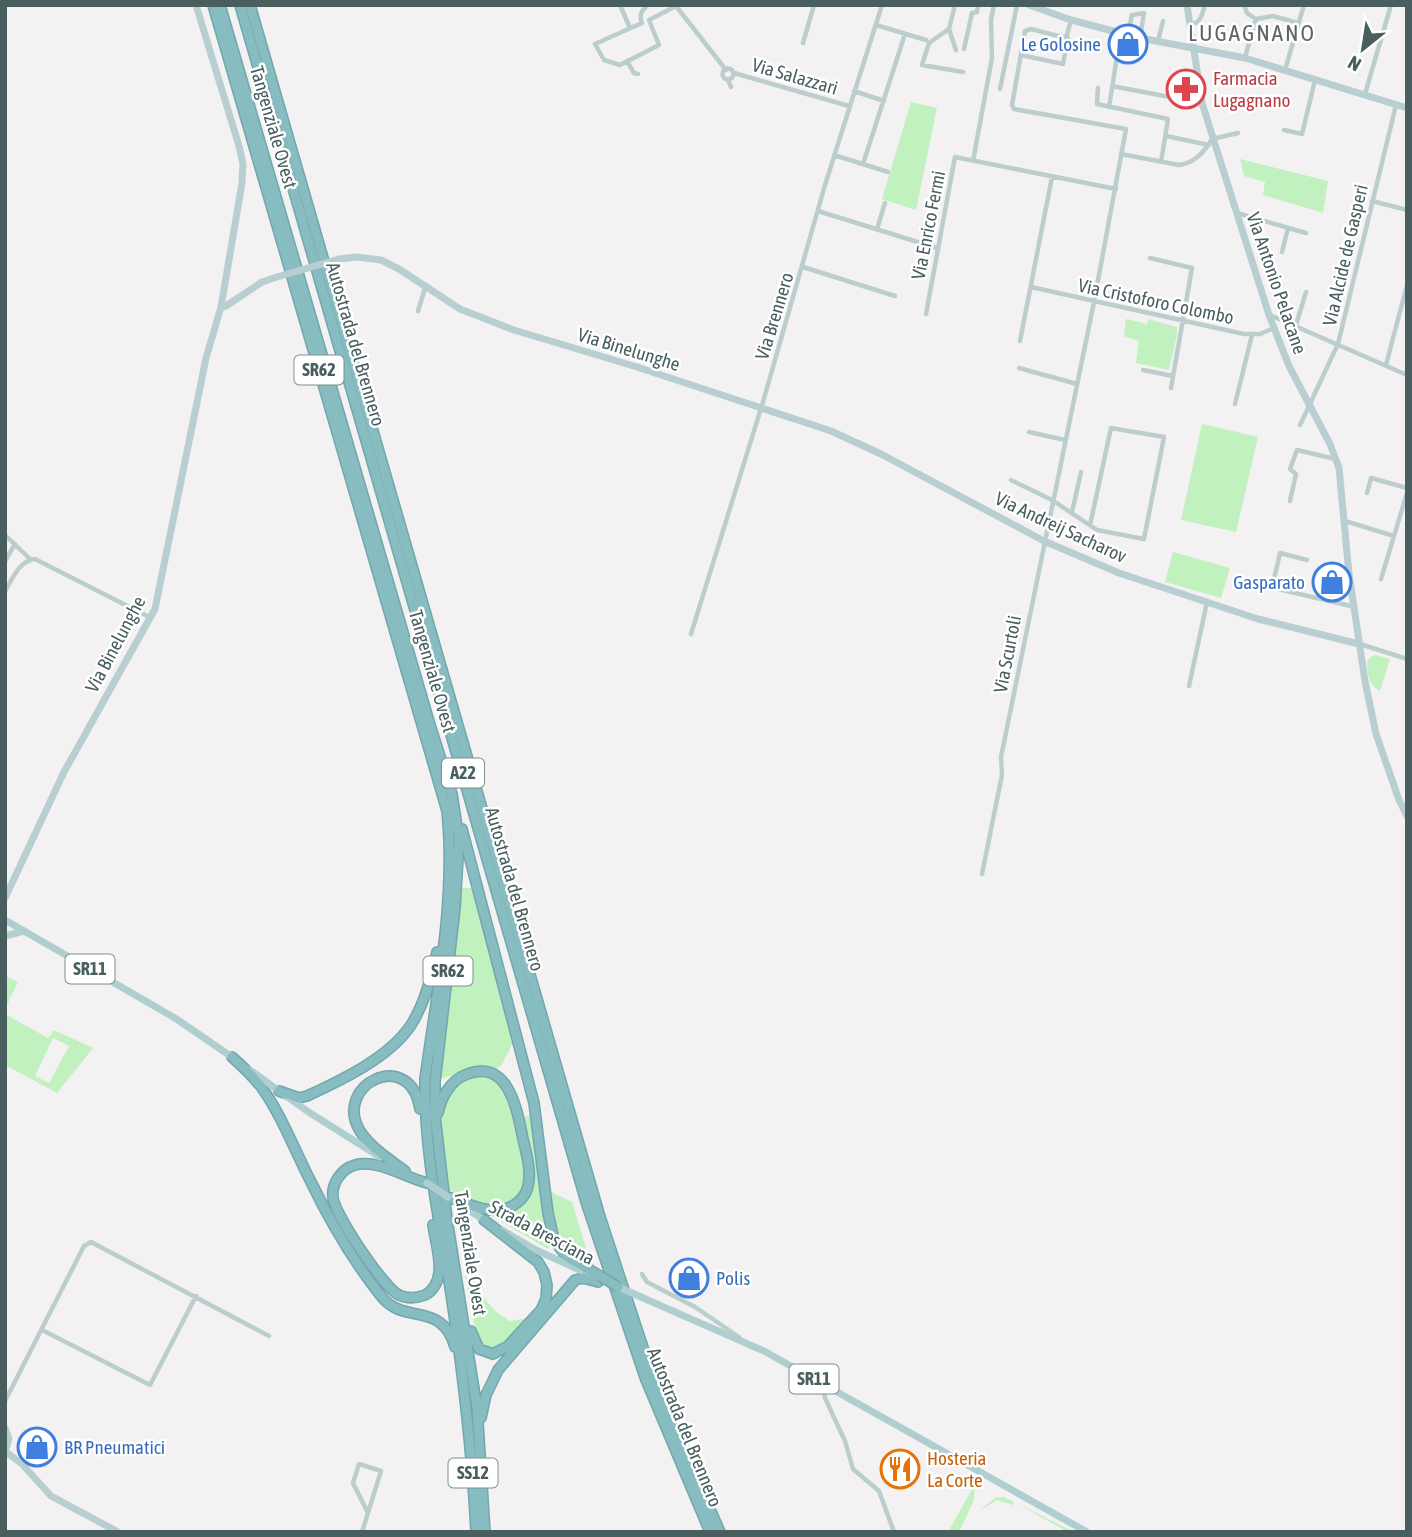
<svg xmlns="http://www.w3.org/2000/svg" width="1412" height="1537" font-family="'Asap Condensed',sans-serif">
<style>
.green{fill:#c1f1be;fill-rule:evenodd}
.lines{fill:none;stroke-linecap:round;stroke-linejoin:round}
.highway-casing{stroke:#72a8ad;stroke-width:12}
.street{stroke:#bccdce;stroke-width:4.5}
.secondary{stroke:#b9ced0;stroke-width:7}
.primary{stroke:#afced0;stroke-width:7}
.highway{stroke:#87bcc1;stroke-width:9}
.highway-bridge-casing{stroke:#72a8ad;stroke-width:12;stroke-linecap:butt}
.secondary-bridge{stroke:#b9ced0;stroke-width:7}
.primary-bridge{stroke:#afced0;stroke-width:7}
.highway-bridge{stroke:#87bcc1;stroke-width:9}
.labels{text-anchor:middle;stroke-width:5;stroke-linejoin:round;paint-order:stroke}
.shield{fill:#fff;stroke:#7f8e8f;stroke-width:2}
.shield-label{font-size:18px;font-weight:bold;fill:#485e5f}
.shop-label{font-size:19px;fill:#366cbe;stroke:#fff;text-anchor:end}
.street-label{font-size:19px;fill:#485e5f;stroke:#fff}
.health-label{font-size:19px;fill:#be3a42;stroke:#fff;text-anchor:start}
.food-label{font-size:19px;fill:#c56008;stroke:#fff;text-anchor:start}
.quarter-label{font-size:23px;letter-spacing:2px;fill:#5d6566;stroke:#fff}
</style>
<rect width="100%" height="100%" fill="#f3f1f2"/>
<!-- green -->
<path class="green" d="M911 102 937 108 916 210 882 199Z
M1240 159 1328 181 1323 213 1263 195 1265 182 1244 176Z
M1126 319 1147 324 1148 319 1177 327V335L1169 370 1136 363 1139 341 1124 336Z
M1202 424 1258 437 1236 532 1181 520Z
M1173 552 1230 568 1221 598 1165 582Z
M1376 655 1390 659 1380 691C1368 684 1368 676 1367 662L1372 656Z
M461 888H472L514 1041 502 1064 495 1071 479 1068 439 1079Z
M5 976 18 982 5 1009Z
M5 1014 48 1038 54 1030 93 1048 57 1093 5 1065ZM53 1038 69 1046 49 1083 35 1076Z
M479 1076 495 1080 502 1086 511 1098 527 1171 526 1185 517 1201 499 1208 472 1203 445 1187 441 1118C445 1097 458 1080 479 1076Z
M534 1115 552 1245 548 1249 492 1216C549 1208 528 1158 522 1117Z
M549 1191 572 1202 592 1267 564 1250 552 1227Z
M465 1275 495 1311 510 1321 529 1318C513 1336 503 1360 478 1342Z
M975 1484 974 1500 959 1532H948Z
M1004 1497 1074 1532H1068L1014 1502 1013 1505 997 1500 979 1511 995 1498Z"/>
<g class="lines">
<defs>
<path id="highway" d="M213 5 447 811C456 900 437 991 425 1079 424 1148 438 1214 449 1281 462 1365 472 1447 476 1532
M220 5 430 725 452 794 459 840 455 908 435 1082V1116L447 1219 477 1408 485 1532
M240 5 587 1205 646 1380 710 1532
M250 5 600 1217 655 1384 720 1532
M462 829 534 1103 548 1213 554 1240 566 1256 600 1276
M232 1057C242 1066 253 1076 262 1088 282 1116 295 1151 311 1182 330 1221 354 1262 381 1296 404 1326 442 1300 455 1347
M279 1091 299 1098 307 1096C342 1080 390 1057 411 1025 425 1003 431 977 437 952
M438 1113C441 1098 450 1081 465 1075 509 1057 517 1110 523 1139 527 1156 533 1176 526 1192 521 1202 510 1209 500 1210 482 1212 465 1202 448 1197
M405 1171C389 1159 371 1148 360 1131 332 1085 410 1046 420 1109
M427 1183C404 1177 378 1159 355 1165 341 1169 331 1184 333 1198 335 1215 384 1288 399 1295 407 1299 417 1298 425 1295 433 1291 438 1282 439 1273 441 1258 435 1240 433 1225
M471 1331 479 1349 493 1354 508 1346 541 1310 546 1299 547 1285 544 1272 538 1262 484 1220
M481 1418 486 1395 498 1370 575 1280 583 1278 598 1282"/>
</defs>
<!-- highway casing -->
<use href="#highway" class="highway-casing"/>
<!-- street -->
<path class="street" d="M620 5 630 28
M648 5C641 11 639 15 642 23L595 44 604 60 620 65 659 45 649 20 676 6
M955 5 949 29 929 43 922 65 963 72
M1244 5 1247 13 1256 19
M676 6 726 70
M876 25 926 40
M1191 25C1201 22 1202 15 1205 5
M949 29 956 50
M1128 34 1132 15 1144 13 1140 38
M1158 41 1163 21
M803 43 814 5
M964 49 972 13 977 12 978 5
M1021 55 1063 64 1068 38
M1245 57 1256 19 1273 16 1298 23
M627 61 634 73 638 74
M722.5 74a5.5 5.5 0 1 1 11 0a5.5 5.5 0 1 1-11 0Z
M1285 70 1304 5
M734 73 849 106
M728 80 731 87
M1112 86 1201 103
M1098 88 1097 104 1168 119 1161 162
M1000 89 1017 5
M854 91 884 101
M1365 94 1391 5
M1109 107 1121 32
M1284 130 1302 134 1315 80
M1166 136 1209 145
M1121 154 1179 165C1195 163 1204 152 1212 139L1238 133
M834 155 888 172
M973 161 992 58 991 20 994 5
M863 164 905 34
M1372 201 1407 210
M818 211 937 248
M1237 213 1306 233
M877 229 885 203
M1282 252 1288 228
M1150 258 1192 268 1171 388
M803 267 895 296
M1031 287 1244 334H1260L1274 328
M418 311 426 285
M926 314 955 157 1116 189
M1270 315 1407 375
M1296 325 1306 292
M1020 341 1052 177
M1386 365 1407 285
M1019 368 1077 384
M1143 370 1173 376
M1235 404 1252 335
M1300 425 1338 344 1396 105
M1029 432 1065 440
M1011 480 1052 500 1097 530 1144 539 1164 437 1111 428 1090 525
M1367 493 1371 478 1407 488
M1290 501 1296 474 1290 469 1297 450 1335 459
M1072 512 1081 472
M1345 521 1394 536
M5 535 30 559
M5 561 15 544
M1381 579 1407 493
M1261 585 1355 607
M1272 588 1280 553 1307 560
M5 591C13 578 19 561 35 559L151 618
M691 634 763 402 825 185 882 5
M1360 644 1407 659
M1189 686 1207 602
M982 874 1002 775 1001 757 1094 302 1126 129 1014 109 1012 105 1025 31 1031 29 1066 38 1071 20
M642 1274 647 1282 695 1307 739 1337
M42 1330 150 1385 196 1296
M823 1385 825 1398 845 1441 853 1469 879 1491 894 1532
M5 1401 84 1246 91 1242 269 1336
M362 1532 381 1471 359 1464 353 1483 368 1513"/>
<!-- secondary -->
<path class="secondary" d="M1029 5 1071 20 1140 38 1245 58 1407 108
M1187 5 1202 103 1269 315 1289 366 1330 444 1339 468 1349 574 1365 681 1376 734 1399 800 1407 816
M339 259 357 257 381 260 399 269 460 309 514 330 637 367 831 431 881 454 1044 541 1119 573 1258 619 1359 644
M221 307 226 306 262 282 277 277
M5 898 64 772 155 609 206 358 221 307 242 183 243 164 239 146 196 5
M5 936 24 931
M5 1428 9 1439 5 1452
M6 1452 22 1464 51 1496 118 1532"/>
<!-- primary -->
<path class="primary" d="M5 920 175 1018 235 1059
M250 1070 307 1111 380 1157
M457 1203 486 1221
M502 1230 536 1250 595 1277
M641 1297 764 1351 1087 1532"/>
<!-- highway -->
<use href="#highway" class="highway"/>
<defs>
<path id="highway-bridge" d="M600 1276 618 1287"/>
</defs>
<!-- highway-bridge casing -->
<use href="#highway-bridge" class="highway-bridge-casing"/>
<!-- secondary-bridge -->
<path class="secondary-bridge" d="M277 277 339 259"/>
<!-- primary-bridge -->
<path class="primary-bridge" d="M427 1183 448 1197
M616 1286 641 1297"/>
<!-- highway-bridge -->
<use href="#highway-bridge" class="highway-bridge"/>
</g>
<!-- icons -->
<defs>
<symbol id="shop-ring" viewBox="-11 -11 22 22"><circle r="9.5" fill="#fff" stroke="#3f7fe0" stroke-width="1.5"/><path d="M-5-2.5h2.3a2.7 3.5 0 0 1 5.4 0H5L5.5 6h-11ZM-1.5-2.5h3a1.5 2.3 0 0 0-3 0Z" fill="#3f7fe0"/></symbol>
<symbol id="pharmacy-ring" viewBox="-11 -11 22 22"><circle r="9.5" fill="#fff" stroke="#e0444e" stroke-width="1.5"/><path d="M-2-6h4v4h4v4h-4v4h-4v-4h-4v-4h4Z" fill="#e0444e"/></symbol>
<symbol id="restaurant-ring" viewBox="-11 -11 22 22"><circle r="9.5" fill="#fff" stroke="#e8710a" stroke-width="1.5"/><path d="M-5-6h1v4h1v-4h1v4h1v-4h1v5L-1.5 .5V6h-2V.5L-5-1ZM5-6V6H3V1.5H1.5Q1.5-4 5-6Z" fill="#e8710a"/></symbol>
</defs>
<g fill-rule="evenodd">
<use href="#shop-ring" x="1106" y="22" width="44" height="44"/>
<use href="#pharmacy-ring" x="1164" y="67" width="44" height="44"/>
<use href="#shop-ring" x="1310" y="560" width="44" height="44"/>
<use href="#shop-ring" x="667" y="1256" width="44" height="44"/>
<use href="#shop-ring" x="15" y="1425" width="44" height="44"/>
<use href="#restaurant-ring" x="878" y="1447" width="44" height="44"/>
</g>
<g class="labels">
<!-- shield labels -->
<g class="shield">
<rect x="294.5" y="355.5" width="49" height="29" rx="5"/>
<rect x="442" y="758.5" width="42" height="29" rx="5"/>
<rect x="65.5" y="954.5" width="49" height="29" rx="5"/>
<rect x="423.5" y="956.5" width="49" height="29" rx="5"/>
<rect x="789.5" y="1364.5" width="49" height="29" rx="5"/>
<rect x="448.5" y="1458.5" width="49" height="29" rx="5"/>
</g>
<g class="shield-label">
<text x="319" y="376">SR62</text>
<text x="463" y="779">A22</text>
<text x="90" y="975">SR11</text>
<text x="448" y="977">SR62</text>
<text x="814" y="1385">SR11</text>
<text x="473" y="1479">SS12</text>
</g>
<!-- shop labels -->
<g class="shop-label">
<text x="1101" y="51">Le Golosine</text>
<text x="1305" y="589">Gasparato</text>
<text x="716" y="1285" text-anchor="start">Polis</text>
<text x="64" y="1454" text-anchor="start">BR Pneumatici</text>
</g>
<!-- street labels -->
<g class="street-label">
<text transform="translate(795 76) rotate(16)" y="7">Via Salazzari</text>
<text transform="translate(274 127) rotate(74)" y="7">Tangenziale Ovest</text>
<text transform="translate(928 225) rotate(-79)" y="7">Via Enrico Fermi</text>
<text transform="translate(1345 255) rotate(-77)" y="7">Via Alcide de Gasperi</text>
<text transform="translate(1277 283) rotate(71)" y="7">Via Antonio Pelacane</text>
<text transform="translate(1156 301) rotate(12)" y="7">Via Cristoforo Colombo</text>
<text transform="translate(774 316) rotate(-73)" y="7">Via Brennero</text>
<text transform="translate(356 344) rotate(74)" y="7">Autostrada del Brennero</text>
<text transform="translate(629 349) rotate(17)" y="7">Via Binelunghe</text>
<text transform="translate(1061 527) rotate(25)" y="7">Via Andreij Sacharov</text>
<text transform="translate(115 644) rotate(-62)" y="7">Via Binelunghe</text>
<text transform="translate(1007 654) rotate(-79)" y="7">Via Scurtoli</text>
<text transform="translate(433 671) rotate(74)" y="7">Tangenziale Ovest</text>
<text transform="translate(515 889) rotate(74)" y="7">Autostrada del Brennero</text>
<text transform="translate(542 1232) rotate(28)" y="7">Strada Bresciana</text>
<text transform="translate(471 1253) rotate(81)" y="7">Tangenziale Ovest</text>
<text transform="translate(685 1427) rotate(68)" y="7">Autostrada del Brennero</text>
</g>
<!-- health labels -->
<g class="health-label">
<text x="1213" y="85">Farmacia<tspan x="1213" dy="22">Lugagnano</tspan></text>
</g>
<!-- food labels -->
<g class="food-label">
<text x="927" y="1465">Hosteria<tspan x="927" dy="22">La Corte</tspan></text>
</g>
<!-- quarter labels -->
<g class="quarter-label">
<text x="1252" y="41">LUGAGNANO</text>
</g>
</g>
<!-- border -->
<rect width="1412" height="1537" fill="none" stroke="#485e5f" stroke-width="14"/>
<!-- north arrow -->
<g transform="translate(1363 49) rotate(210)" stroke="#ffffff" stroke-width="5" paint-order="stroke">
<path d="M0-5L12 26L0 18L-12 26Z" fill="#485e5f"/>
<text y="-10" font-size="19" font-weight="bold" text-anchor="middle" fill="#485e5f">N</text>
</g>
</svg>
